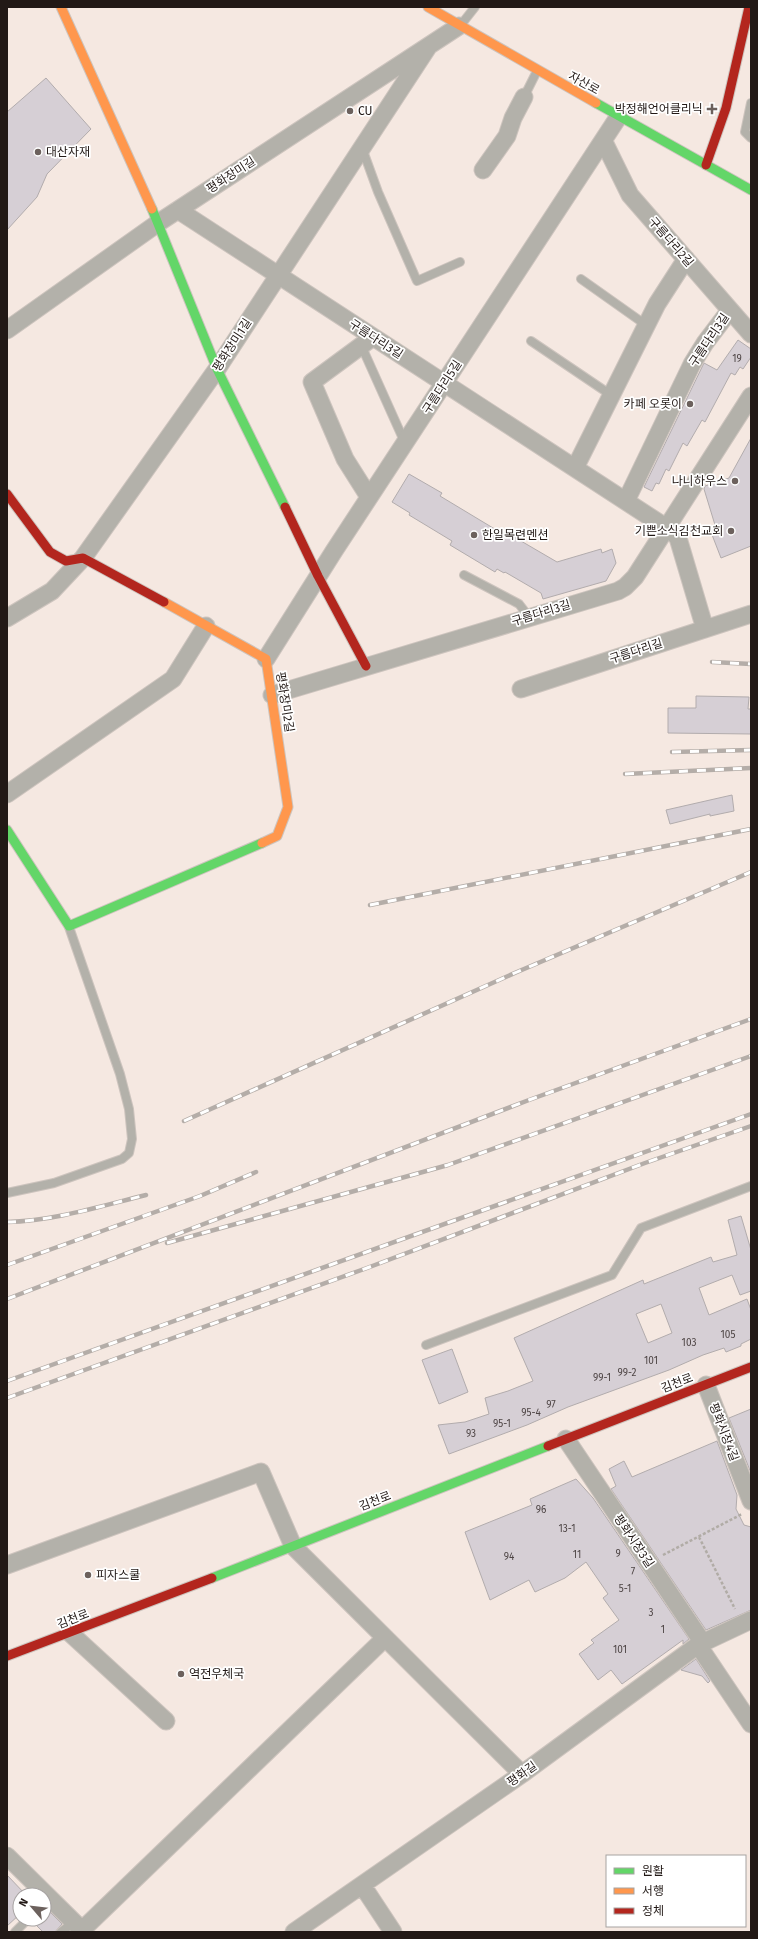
<svg xmlns="http://www.w3.org/2000/svg" width="758" height="1939" font-family="'Fira Sans','Noto Sans KR',sans-serif">
<style>
.building{fill:#d6cfd5;stroke:#b2acad;fill-rule:evenodd}
.lines{fill:none;stroke-linecap:round;stroke-linejoin:round}
.lane-casing{stroke:#cdc4be;stroke-width:10}
.street-casing{stroke:#cdc4be;stroke-width:19}
.fast-casing{stroke:#cdc4be;stroke-width:11}
.slow-casing{stroke:#cdc4be;stroke-width:11}
.jam-casing{stroke:#cdc4be;stroke-width:11}
.path{stroke:#b1aca6;stroke-width:2.5;stroke-dasharray:3 2;stroke-linecap:butt}
.lane{stroke:#b3b1aa;stroke-width:8}
.street{stroke:#b3b1aa;stroke-width:17}
.fast{stroke:#63d668;stroke-width:9}
.slow{stroke:#ff974d;stroke-width:9}
.jam{stroke:#b3261e;stroke-width:9}
.rail-casing{stroke:#b4ada8;stroke-width:4.5}
.rail{stroke:#fff;stroke-width:3;stroke-dasharray:9;stroke-linecap:butt}
.poi-dot{fill:#6c615d;stroke:#fff;stroke-width:1.5}
.labels{text-anchor:middle;stroke-width:3.5;stroke-linejoin:round;paint-order:stroke}
.number-label{font-size:10px;fill:#4f4646}
.street-label{font-size:12px;fill:#221916;stroke:#fff}
.poi-label{font-size:12px;fill:#221916;stroke:#fff;text-anchor:start}
</style>
<rect width="100%" height="100%" fill="#f5e8e1"/>
<!-- building -->
<path class="building" d="M46 78 91 129 47 174 37 197 7 230V112Z
M738 340 751 349V357L743 369 740 367 735 375 731 373 705 422 702 420 687 446 683 443 669 471 666 469 659 484 656 483 652 491 644 487 704 363 717 370Z
M751 438V546L721 558 709 527 715 525 704 489 705 486 729 478Z
M409 474 442 493 440 496 508 537 509 534 557 562 601 549 602 553 612 549 616 563 606 581 543 599 541 593 505 572 504 573 497 569 495 572 450 545 452 541 409 515 410 513 392 502Z
M696 696 749 697 748 709H751V734L668 733V708H696Z
M732 795 734 811 710 816V814L670 824 666 810Z
M741 1216 751 1250V1291L740 1295 732 1275 699 1288 709 1315 747 1299 751 1310V1339L741 1344V1346L726 1352 724 1348 703 1355 669 1370 568 1407 527 1425 449 1454 438 1425 465 1422 489 1414 485 1398 508 1391 533 1381 514 1338 643 1280 644 1284 711 1257 713 1262 737 1255 728 1220ZM661 1304 672 1333 648 1343 636 1314Z
M452 1349 468 1392 439 1404 422 1360Z
M751 1409V1473L729 1418Z
M717 1441 737 1495 736 1509 744 1525 751 1527V1610L706 1630 611 1489 616 1486 609 1469 624 1461 632 1477Z
M576 1479 593 1498 689 1639 683 1644V1640L622 1684 611 1670 598 1680 579 1654 594 1643 591 1640 619 1620 603 1598 608 1594 586 1562 565 1578 535 1592 529 1580 490 1600 465 1532 532 1505 530 1499Z
M696 1659 710 1681 708 1683 702 1676 681 1670Z
M7 1875 26 1895H20V1914L7 1926Z
M46 1908 62 1924 55 1932H43L33 1922V1919H44V1910Z"/>
<g class="lines">
<defs>
<path id="lane" d="M460 26 475 7
M524 97 537 71
M751 103 745 132 751 138
M362 148 378 192 417 281 460 262
M581 279 646 325
M531 341 611 395
M361 345 405 443
M464 575 519 604 529 617
M7 1193 54 1183 122 1159 129 1153 132 1139 129 1109 120 1074 69 927
M426 1345 612 1275 641 1228 751 1186
M15 1932 28 1919
M61 1932 74 1922"/>
<path id="street" d="M604 142 630 195 751 334
M483 170 507 136 513 118 524 97
M178 210 673 532 678 538 705 629
M7 330 158 223 459 26
M575 468 657 304 686 259
M369 497 345 459 312 382 373 337
M626 501 692 364 705 343 730 310
M7 618 52 591 83 558 217 369 428 47
M266 659 334 551 619 116
M521 689 751 614
M272 695 618 591 625 587 635 577 751 396
M7 794 173 679 206 626
M706 1385 751 1501
M566 1439 703 1643
M7 1565 261 1472 293 1546 522 1774
M70 1633 166 1721
M698 1645 751 1724
M7 1856 84 1932
M362 1885 393 1932
M82 1930 385 1638
M294 1932 522 1774 698 1645 751 1620"/>
<path id="fast" d="M596 103 751 190
M152 209 217 369 285 507
M7 830 69 926 262 843
M212 1578 548 1446"/>
<path id="slow" d="M61 7 152 209
M428 7 596 103
M164 602 266 659 288 807 277 836 262 843"/>
<path id="jam" d="M706 165 726 108 749 7
M7 494 50 552 66 561 83 558 164 602
M285 507 318 576 366 666
M548 1446 751 1367
M7 1656 212 1578"/>
</defs>
<!-- lane casing -->
<use href="#lane" class="lane-casing"/>
<!-- street casing -->
<use href="#street" class="street-casing"/>
<!-- fast casing -->
<use href="#fast" class="fast-casing"/>
<!-- slow casing -->
<use href="#slow" class="slow-casing"/>
<!-- jam casing -->
<use href="#jam" class="jam-casing"/>
<!-- path -->
<path class="path" d="M699 1537 735 1609
M663 1555 742 1514"/>
<!-- lane -->
<use href="#lane" class="lane"/>
<!-- street -->
<use href="#street" class="street"/>
<!-- fast -->
<use href="#fast" class="fast"/>
<!-- slow -->
<use href="#slow" class="slow"/>
<!-- jam -->
<use href="#jam" class="jam"/>
<defs>
<path id="rail" d="M712 662 751 664
M672 752 751 750
M625 774 751 768
M370 905 751 829
M184 1121 517 972 751 872
M7 1222C54 1221 101 1206 146 1195
M167 1243 448 1165 751 1056
M7 1265 200 1196 256 1172
M7 1299 529 1100 751 1019
M7 1381 751 1114
M7 1398 367 1268 645 1163 751 1126"/>
</defs>
<!-- rail casing -->
<use href="#rail" class="rail-casing"/>
<!-- rail -->
<use href="#rail" class="rail"/>
</g>
<!-- markers -->
<g class="poi-dot">
<path d="M710 103h4v4h4v4h-4v4h-4v-4h-4v-4h4z"/>
<circle cx="350" cy="111" r="4"/>
<circle cx="38" cy="152" r="4"/>
<circle cx="690" cy="404" r="4"/>
<circle cx="735" cy="481" r="4"/>
<circle cx="731" cy="531" r="4"/>
<circle cx="474" cy="535" r="4"/>
<circle cx="88" cy="1575" r="4"/>
<circle cx="181" cy="1674" r="4"/>
</g>
<g class="labels">
<!-- number labels -->
<g class="number-label">
<text x="737" y="362">19</text>
<text x="728" y="1338">105</text>
<text x="689" y="1346">103</text>
<text x="651" y="1364">101</text>
<text x="627" y="1376">99-2</text>
<text x="602" y="1381">99-1</text>
<text x="551" y="1408">97</text>
<text x="531" y="1416">95-4</text>
<text x="502" y="1427">95-1</text>
<text x="471" y="1437">93</text>
<text x="541" y="1513">96</text>
<text x="567" y="1532">13-1</text>
<text x="618" y="1557">9</text>
<text x="577" y="1558">11</text>
<text x="509" y="1560">94</text>
<text x="633" y="1575">7</text>
<text x="625" y="1592">5-1</text>
<text x="651" y="1616">3</text>
<text x="663" y="1633">1</text>
<text x="620" y="1653">101</text>
</g>
<!-- street labels -->
<g class="street-label">
<text transform="translate(584 83) rotate(29)" y="4">자산로</text>
<text transform="translate(231 175) rotate(-33)" y="4">평화장미길</text>
<text transform="translate(671 242) rotate(49)" y="4">구름다리2길</text>
<text transform="translate(376 339) rotate(33)" y="4">구름다리3길</text>
<text transform="translate(709 340) rotate(-56)" y="4">구름다리3길</text>
<text transform="translate(232 345) rotate(-57)" y="4">평화장미1길</text>
<text transform="translate(442 387) rotate(-57)" y="4">구름다리5길</text>
<text transform="translate(541 613) rotate(-17)" y="4">구름다리3길</text>
<text transform="translate(636 651) rotate(-18)" y="4">구름다리길</text>
<text transform="translate(285 702) rotate(81)" y="4">평화장미2길</text>
<text transform="translate(677 1383) rotate(-21)" y="4">김천로</text>
<text transform="translate(724 1432) rotate(69)" y="4">평화시장4길</text>
<text transform="translate(375 1501) rotate(-21)" y="4">김천로</text>
<text transform="translate(634 1541) rotate(56)" y="4">평화시장3길</text>
<text transform="translate(73 1619) rotate(-21)" y="4">김천로</text>
<text transform="translate(522 1774) rotate(-35)" y="4">평화길</text>
</g>
<!-- poi labels -->
<g class="poi-label">
<text x="703" y="113" text-anchor="end">박정해언어클리닉</text>
<text x="358" y="115">CU</text>
<text x="46" y="156">대산자재</text>
<text x="682" y="408" text-anchor="end">카페 오롯이</text>
<text x="727" y="485" text-anchor="end">나니하우스</text>
<text x="723" y="535" text-anchor="end">기쁜소식김천교회</text>
<text x="482" y="539">한일목련멘션</text>
<text x="96" y="1579">피자스쿨</text>
<text x="189" y="1678">역전우체국</text>
</g>
</g>
<!-- border -->
<rect width="758" height="1939" fill="none" stroke="#221916" stroke-width="16"/>
<!-- legend -->
<rect x="606" y="1855" width="140" height="72" fill="#ffffff" stroke="#a7a3a2"/>
<rect x="614" y="1868" width="20" height="6" fill="#63d668" stroke="#a7a3a2"/>
<text x="642" y="1875" font-size="12" fill="#221916">원활</text>
<rect x="614" y="1888" width="20" height="6" fill="#ff974d" stroke="#a7a3a2"/>
<text x="642" y="1895" font-size="12" fill="#221916">서행</text>
<rect x="614" y="1908" width="20" height="6" fill="#b3261e" stroke="#a7a3a2"/>
<text x="642" y="1915" font-size="12" fill="#221916">정체</text>
<!-- north arrow -->
<g transform="translate(32 1907) rotate(298)"><circle r="19" fill="#ffffff" stroke="#a7a3a2"/>
<path d="M0-3L7 15L0 10L-7 15Z" fill="#6c615d"/>
<text y="-6" font-size="11" font-weight="bold" text-anchor="middle" fill="#221916">N</text>
</g>
</svg>
